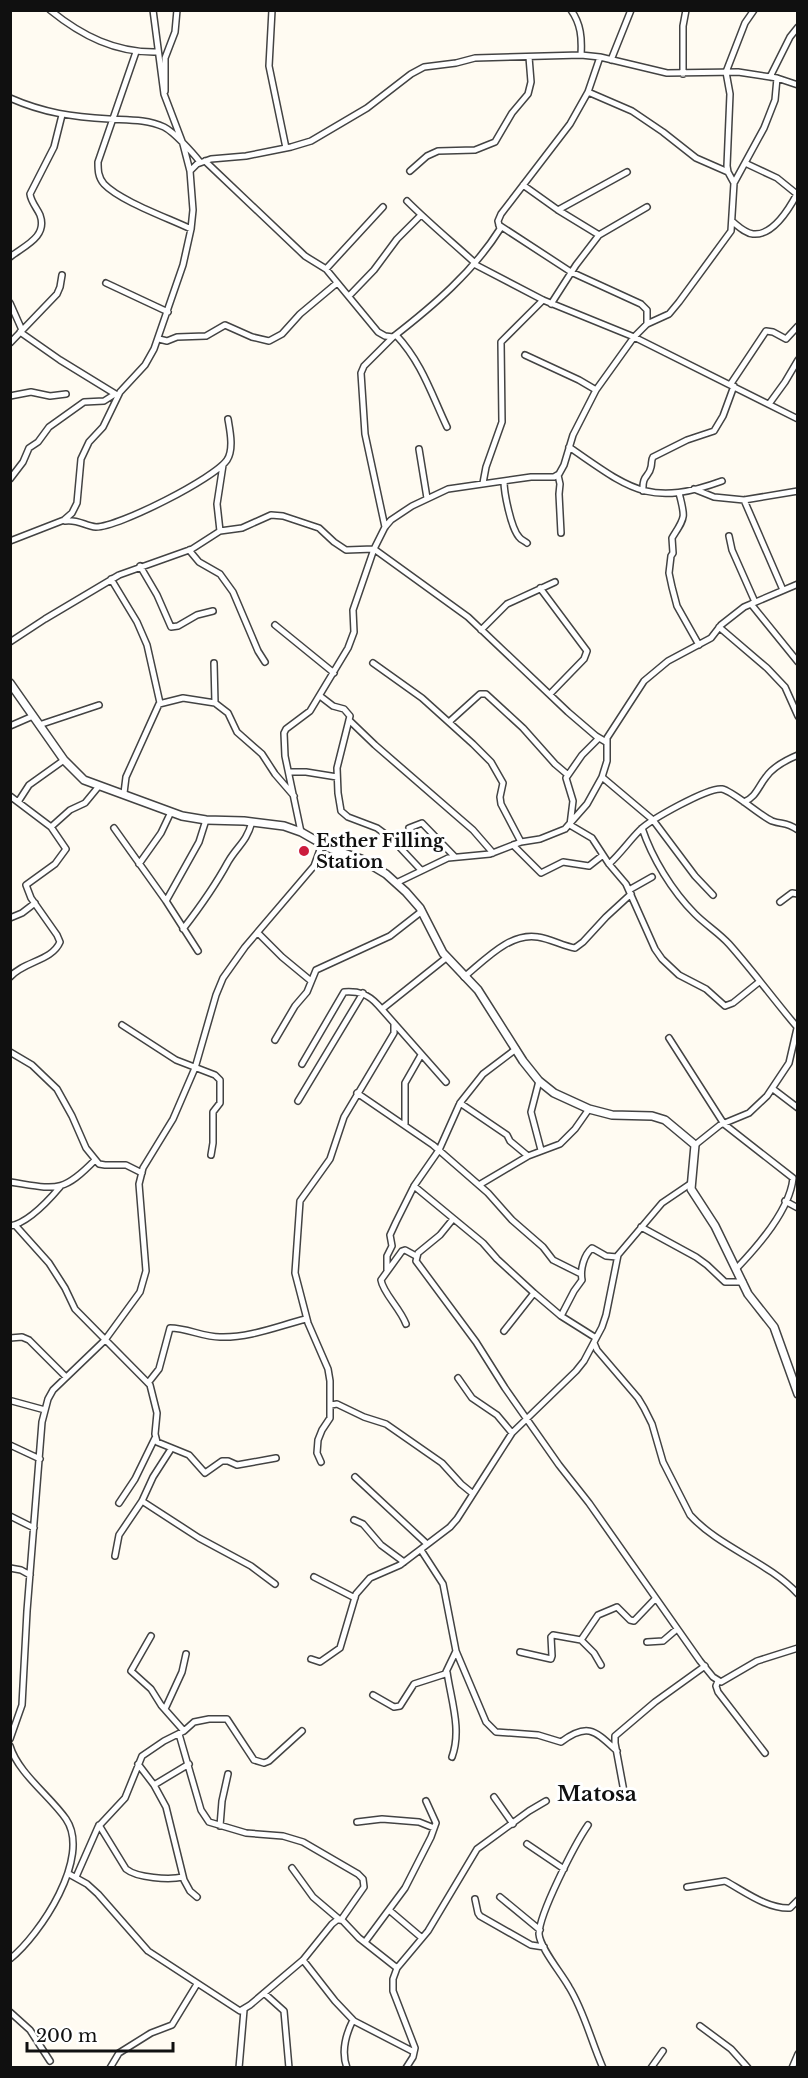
<svg xmlns="http://www.w3.org/2000/svg" width="808" height="2078" font-family="'Libre Baskerville',serif">
<style>
.lines{fill:none;stroke-linecap:round;stroke-linejoin:round}
.minor-casing{stroke:#434343;stroke-width:8}
.tertiary-casing{stroke:#434343;stroke-width:10}
.minor{stroke:#fff;stroke-width:5}
.tertiary{stroke:#fff;stroke-width:7}
.poi-dot{fill:#cc1c3d;stroke:#fff;stroke-width:2}
.labels{text-anchor:middle;stroke-width:6;stroke-linejoin:round;paint-order:stroke}
.poi-label{font-size:18px;font-weight:bold;fill:#101010;stroke:#fff;text-anchor:start}
.quarter-label{font-size:21px;font-weight:bold;fill:#101010;stroke:#fff}
</style>
<rect width="100%" height="100%" fill="#fffbf2"/>
<g class="lines">
<defs>
<path id="minor" d="M50 10C82 36 116 53 157 52
M153 10 164 94 183 144 190 171
M272 10 269 66 286 148
M571 10C581 24 582 38 581 55
M136 52 98 162C98 170 98 177 104 184 120 201 168 218 191 229
M611 60 631 10
M683 74V26L686 10
M770 77 790 37 798 27
M165 91V58L175 32 177 10
M588 92 632 111 663 132 696 158 728 172
M10 98C44 113 73 117 109 119 128 120 147 119 164 127 174 132 193 153 200 162
M205 161 305 256 326 269 378 332 385 336 393 337C433 306 473 272 500 229L498 221 501 214 570 124 588 92 600 57
M745 163 777 178 798 195
M410 171 427 156 438 151 475 150 495 142 512 113 528 94 531 82 529 57
M734 183 728 172 727 166 730 94 726 72 745 23 754 10
M523 185 558 210 599 235 576 265 551 304
M407 201C429 223 452 242 475 263
M558 210 627 172
M733 222C739 227 745 233 753 234 773 236 789 209 797 194
M499 225 571 272 641 304 647 310V324
M599 235 647 207
M10 257C24 246 48 237 40 215 37 208 31 202 30 194L54 147 62 115
M474 264 543 300 634 337 798 419
M326 269 383 207
M106 283 168 312
M349 296 374 270 397 239 421 215
M10 303 22 330
M20 332 60 360 117 395
M396 335C422 363 431 393 447 427
M159 339 167 341 177 337 206 336 225 325 252 337 269 341 282 334 300 314 337 283
M10 343 57 294 60 287 62 275
M525 355 579 380 596 390
M730 385 766 331 773 332 786 339 798 326
M10 396 31 392 50 396 66 394
M769 404 785 382 798 360
M569 447C629 488 648 508 722 481
M419 449 427 498
M558 475 560 484 559 494 561 533
M10 479 23 462 29 448 38 442 49 427 84 402 104 401 115 394
M504 481C504 493 511 528 519 537 521 540 525 541 527 543
M483 483 486 467 502 422 501 342 543 300
M694 489 714 497 744 500 798 491
M643 491C642 474 649 478 651 467 652 463 651 460 653 457L687 440 714 431 723 416 734 386
M679 493C686 519 685 517 672 538L673 553 671 556 669 573 672 587 677 606 699 645
M744 500 783 590
M65 521C78 519 85 526 96 527 119 527 215 478 227 460 234 449 230 431 228 419
M385 527 365 434 361 373 364 366 393 337
M220 531 217 504 223 465
M729 536 732 550 755 602
M10 541 64 520 72 513 77 503 81 459 89 442 103 427 120 392 145 365 154 349 183 265 191 229 193 210 190 171 197 164 211 159 246 156 291 147 311 141 367 108 411 74 424 67 456 63 475 58 581 55 600 57 667 73 738 72 777 78 798 85
M189 550 199 562 220 574 233 592 258 651 265 662
M140 566 157 595 171 627 178 626 197 615 213 611
M111 579 137 622 147 645 160 703
M540 588 587 651 584 659 550 694
M751 604 798 662
M275 625 334 673
M719 627 767 668 785 687 798 716
M481 630 507 604 555 582
M10 642 45 619 119 575 192 549 220 531 242 528 271 515 283 516 319 528 334 542 346 550 374 549 468 617 568 712 596 736 606 742
M214 663 215 703 228 713 237 732 262 754 275 774 294 796
M373 663 422 698 473 744 491 762 503 783 500 797 501 804 521 842
M320 696 333 706 344 709 350 716 337 768 338 793 341 811 348 817 377 828 392 839 421 870
M349 720 375 745 473 830 493 853
M449 722 480 694H486L523 728 555 764 568 775
M39 725 99 705
M10 726 33 716
M599 738 582 755 566 778 573 801 570 825 592 838 609 864 626 884 655 949 662 959 679 975 706 989 725 1006 733 1003 759 982
M289 772H306L337 777
M602 777 653 820 695 876 713 895
M124 793 126 777 159 704 183 698 215 703
M10 796 51 827 66 849 55 864 26 885 31 898 57 935 60 942C52 961 24 961 10 977
M18 802 29 785 64 760
M744 802C756 797 758 787 766 777 773 767 786 760 798 755
M51 827 70 810 85 803 99 786
M114 828 166 901 198 951
M409 828 422 823 455 857
M642 828C652 858 672 891 695 914 706 925 719 933 729 944 753 971 774 1000 797 1027
M301 832 285 756 284 733 286 729 310 711 348 648 354 632 353 610 374 549 385 527 391 520 412 506 448 489 531 477H554L559 474 564 465 573 435 596 390 634 337 647 324 669 314 679 302 731 231 734 183 764 128 775 100 777 78
M513 845 541 873 563 862 589 866 603 855
M139 864 161 833 171 812
M609 864C621 853 629 841 640 830 650 820 708 787 722 789 733 791 759 815 772 821 783 825 785 821 798 830
M315 866 340 852
M396 883 448 858 490 854 521 842 540 839 565 829 587 804 602 777 607 761V738L644 681 668 661 711 638 721 625 744 607 798 584
M629 890 652 877
M166 901 199 842 206 820
M780 902 792 893 798 894
M10 918 22 913 35 903
M183 929C200 907 215 886 228 862 238 845 246 843 252 822
M258 933 282 957 311 981
M464 977C485 960 510 932 538 937 551 939 563 946 575 948L583 942 606 917 631 894
M382 1009 446 958
M122 1025 176 1060 215 1075 220 1080V1103L213 1112V1143L211 1155
M669 1038 724 1124 793 1178C790 1210 758 1246 737 1268
M275 1040 295 1006 307 992 316 970 390 936 422 911
M10 1052 32 1065 57 1089 72 1116 86 1148 99 1164 105 1165H126L142 1173
M302 1064 344 992C359 991 368 994 378 1005L446 1082
M539 1081 531 1112 541 1150
M773 1089 798 1108
M357 1093 433 1145 488 1193 512 1220 543 1247 553 1260 581 1274
M298 1101 363 993
M460 1103 507 1135 510 1141 528 1156
M405 1125V1083L421 1055
M695 1145 720 1125 749 1113 767 1096 789 1063 798 1024
M10 1182C56 1189 62 1194 95 1160
M479 1185 528 1156 560 1144 575 1129 589 1109
M414 1186 483 1243 497 1259 534 1293 561 1316 596 1338
M785 1201 798 1208
M453 1219 440 1235 418 1253 416 1261 476 1342 505 1388 559 1465 589 1503 700 1661 713 1677 721 1682 757 1661 798 1648
M15 1225 49 1263 65 1288 75 1309 150 1385 157 1413 155 1434 157 1442 189 1455 205 1473 222 1461H228L237 1465 276 1458
M10 1226C28 1223 49 1200 60 1187
M641 1227 696 1257 707 1265 725 1282H743
M387 1270V1256L392 1246 390 1235 396 1222 414 1186 439 1150 460 1103 483 1074 516 1049
M561 1316 574 1291 582 1280C580 1269 584 1255 592 1248L606 1256 617 1257
M406 1324C400 1308 383 1293 381 1280L402 1251 405 1250 416 1256
M504 1331 534 1293
M10 1338 22 1337 29 1340 66 1377
M594 1343 597 1350 638 1398 644 1408 652 1424 663 1462 690 1515C720 1548 767 1561 798 1594
M458 1378 472 1398 497 1415 512 1433
M148 1383 159 1369 170 1328C187 1328 203 1337 220 1337 250 1338 278 1326 306 1319
M12 1401 45 1410
M331 1405 337 1404 364 1417 386 1424 442 1463 461 1484 472 1493
M10 1445 40 1459
M321 1462 317 1453 318 1440 322 1430 330 1418V1381L328 1369 308 1323 295 1273 300 1201 330 1159 344 1117 394 1033V1024
M355 1477 427 1544
M142 1501 199 1538 251 1566 275 1584
M119 1503 135 1479 155 1438
M10 1516 34 1528
M354 1520 363 1524 381 1545 404 1562
M421 1550 443 1584 456 1651 486 1722 496 1732 538 1735 561 1742C588 1722 595 1731 617 1751
M115 1556 119 1535 142 1501 153 1477 171 1449
M10 1568 21 1570 30 1575
M314 1577 355 1598
M151 1636 131 1671 151 1689 161 1705 184 1731
M581 1640 594 1653 601 1665
M647 1642 663 1641 677 1629
M520 1652 551 1659 552 1656 551 1637 553 1635 581 1640 598 1615 617 1607 630 1620 634 1621 655 1599
M311 1659 320 1662 340 1648 356 1594 370 1578 400 1565 450 1527 457 1519 512 1433 576 1371 584 1361 602 1327 606 1315 618 1255 662 1203 690 1184
M447 1672C451 1700 462 1730 452 1757
M718 1681 716 1686 718 1692 765 1753
M373 1695 394 1707 400 1706 414 1684 445 1674 456 1651
M165 1709 182 1672 186 1654
M179 1734 201 1810 209 1822 246 1833 283 1836 303 1842 358 1874 363 1879 364 1887 341 1920
M10 1739 22 1705 27 1611 42 1422 48 1399 53 1390 105 1340 140 1292 146 1271 139 1184 143 1168 173 1119 195 1068 216 995 223 978 245 947 314 866 322 844
M10 1746C18 1773 50 1796 66 1819 92 1857 40 1935 10 1959
M138 1764 154 1785 166 1807 184 1880 190 1891 197 1897
M154 1785 189 1764
M494 1797 513 1824
M625 1797 615 1743V1736L655 1702 705 1666
M357 1822 382 1819 419 1822 434 1828
M99 1825 126 1869C137 1878 169 1880 183 1877
M588 1825C575 1844 539 1914 539 1934 540 1948 562 1974 569 1987 584 2011 591 2041 603 2068
M220 1826 222 1801 228 1774
M527 1844 564 1869
M292 1868 313 1897 340 1920
M69 1874 87 1884 98 1894 148 1951 240 2011 250 2005 303 1960 332 1924 337 1920H342L359 1938 397 1968 393 1979V1991L415 2048 413 2057 406 2068
M76 1877 98 1827 125 1798 142 1756 164 1741 184 1731 194 1722 209 1719H227L254 1760 264 1763 269 1761 302 1731
M687 1887 725 1881C744 1891 767 1909 790 1908L798 1900
M500 1897 540 1930
M475 1899 478 1913 480 1916 531 1945 544 1947
M389 1910 422 1938
M365 1942 405 1888 431 1837 436 1823 426 1801
M303 1960 335 2001 354 2021 414 2052
M397 1968 428 1931 477 1849 529 1811 546 1801
M264 1993 284 2011 289 2068
M10 2012 30 2030 50 2061
M700 2026 731 2049 748 2068
M110 2068 119 2053 151 2033 172 2025 197 1984
M239 2068 244 2010
M347 2068C341 2052 346 2034 353 2020
M651 2068 663 2051
M792 2068 798 2054"/>
<path id="tertiary" d="M10 683 64 760 84 780 182 816 206 820 244 821 284 826 301 832 329 848 361 859 386 874 406 892 420 908 443 953 478 990 523 1061 539 1081 554 1093 589 1109 612 1115 652 1116 665 1120 695 1145 691 1189 715 1226 748 1294 774 1327 798 1394"/>
</defs>
<!-- minor casing -->
<use href="#minor" class="minor-casing"/>
<!-- tertiary casing -->
<use href="#tertiary" class="tertiary-casing"/>
<!-- minor -->
<use href="#minor" class="minor"/>
<!-- tertiary -->
<use href="#tertiary" class="tertiary"/>
</g>
<!-- markers -->
<circle class="poi-dot" cx="304" cy="851" r="6"/>
<g class="labels">
<!-- poi labels -->
<g class="poi-label">
<text x="316" y="847">Esther Filling<tspan x="316" dy="21">Station</tspan></text>
</g>
<!-- quarter labels -->
<g class="quarter-label">
<text x="597" y="1801">Matosa</text>
</g>
</g>
<!-- border -->
<rect width="808" height="2078" fill="none" stroke="#101010" stroke-width="24"/>
<!-- scale -->
<path d="M27 2042v9h146v-9" fill="none" stroke="#101010" stroke-width="3"/>
<text x="36" y="2042" font-size="18" fill="#101010" stroke="#ffffff" stroke-width="4.5" paint-order="stroke">200 m</text>
</svg>
